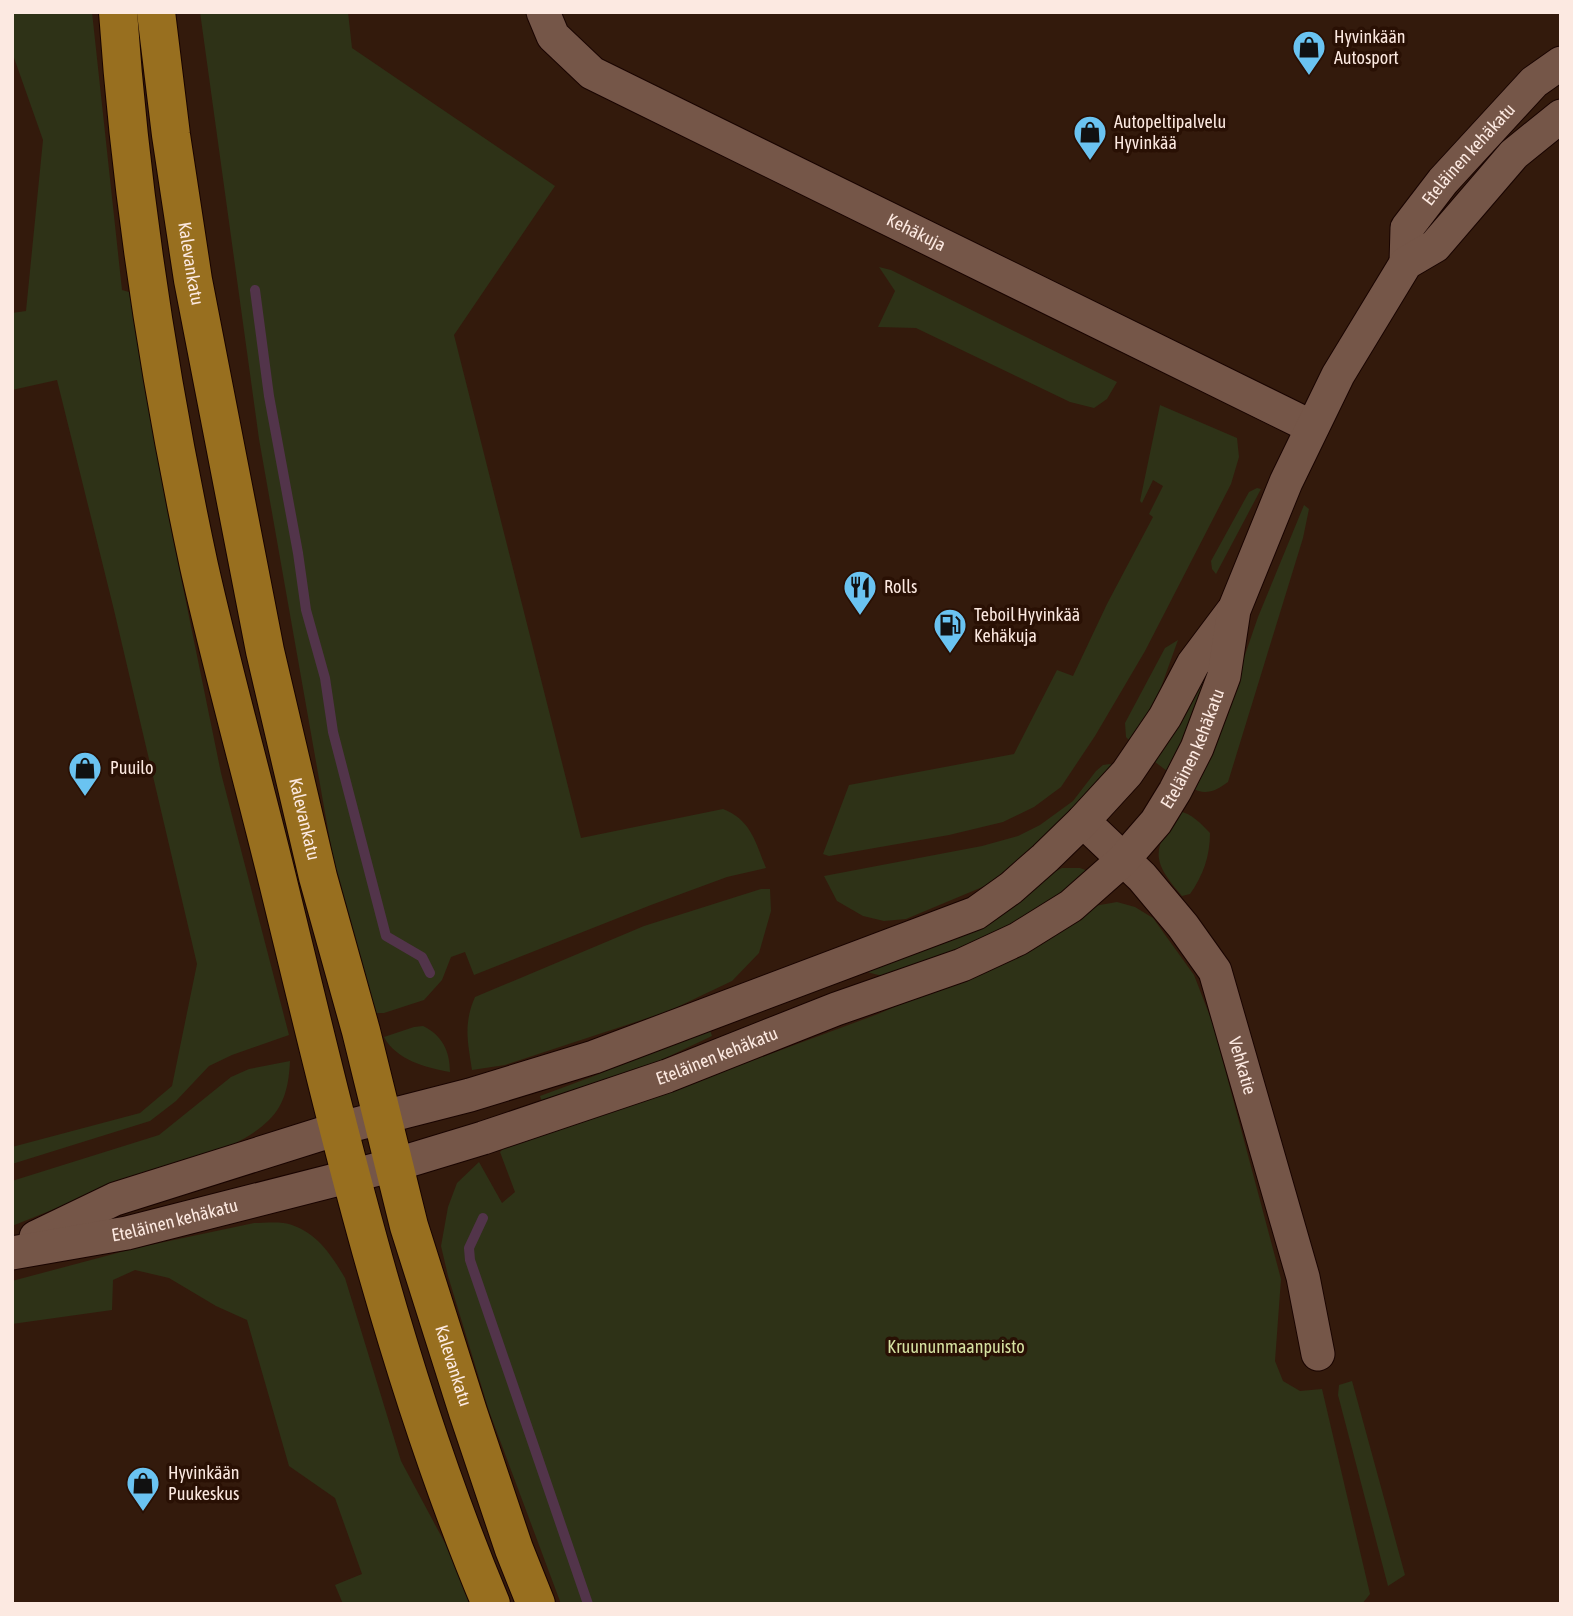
<svg xmlns="http://www.w3.org/2000/svg" width="1573" height="1616" font-family="'Asap Condensed',sans-serif">
<style>
.green{fill:#2e3217}
.lines{fill:none;stroke-linecap:round;stroke-linejoin:round}
.stream{stroke:#52344a;stroke-width:10}
.minor-casing{stroke:#190400;stroke-width:35}
.major-casing{stroke:#190400;stroke-width:40}
.minor{stroke:#755648;stroke-width:33}
.major{stroke:#986f1f;stroke-width:38}
.labels{text-anchor:middle;stroke-width:7;stroke-linejoin:round;paint-order:stroke}
.poi-label{font-size:18px;fill:#fce9e1;stroke:#291004;text-anchor:start}
.street-label{font-size:18px;fill:#fce9e1;stroke:#291004}
.park-label{font-size:18px;fill:#d6e2a2;stroke:#291004}
</style>
<rect width="100%" height="100%" fill="#331a0c"/>
<!-- green -->
<path class="green" d="M12 12H92L122 290 129 292 167 509 221 773 289 1035 232 1055 209 1066 176 1101 150 1121 12 1164V1147L140 1113 172 1086 197 964 114 610 57 380 12 390V313L26 311 43 140 12 52Z
M200 12H348L352 48 555 186 454 335 581 838 723 809C751 820 755 841 766 868L727 877 651 905 474 975 465 952 451 957 442 980 424 1000 384 1013H376L342 909 259 439Z
M879 267 891 270 1117 382 1107 399 1094 408 1070 402 916 328 878 327 895 291Z
M1160 405 1237 438 1239 457 1231 484 1145 651 1095 736 1061 787 1034 807 1003 822 949 835 829 856 823 854 849 785 1014 754 1057 670 1073 676 1107 604 1153 517 1149 514 1163 486 1153 480 1142 503 1140 501Z
M1257 488 1261 489 1216 574 1212 569 1211 561 1249 492Z
M1304 505 1309 509 1303 538 1228 782C1216 791 1205 796 1192 788L1226 710 1258 617Z
M1178 640 1154 707 1132 743 1126 737 1125 723 1165 648Z
M1208 670 1213 672 1171 774 1151 759Z
M1110 764 1114 766 1044 842 992 883 906 919 884 921 863 916 837 901 824 876 982 846 1018 836 1040 825 1073 801 1096 771 1103 765Z
M1178 811C1192 813 1201 824 1210 833 1210 856 1203 876 1190 894L1182 896C1149 858 1154 850 1178 811Z
M1062 868H1080L1088 871C1038 916 993 936 931 960 918 965 904 973 891 975 880 977 870 973 860 969Z
M761 889H770L771 911 759 953 732 981 669 1011 505 1065 472 1070C468 1043 463 1024 475 997L644 926Z
M1117 902 1135 907 1153 918 1194 975 1213 1024 1281 1279 1275 1361 1283 1381 1300 1391 1322 1389 1370 1594 1362 1604H561L489 1411 448 1276 441 1246 448 1207 457 1183 479 1162 502 1203 515 1192 500 1152 505 1147 665 1093 878 1014 997 963 1094 906Z
M423 1026C442 1035 450 1051 450 1072 427 1068 396 1060 384 1037L414 1027Z
M709 1027 712 1036 657 1062 542 1102 540 1096 594 1076Z
M290 1061C289 1083 285 1105 269 1120 238 1151 187 1159 147 1173 102 1189 57 1208 12 1226V1181L159 1135 231 1077 249 1069Z
M254 1223C265 1223 282 1221 292 1225 318 1234 332 1256 345 1278L401 1461 446 1545 470 1604H343L335 1585 362 1574 335 1498 289 1466 247 1320 216 1306 169 1278 135 1270 113 1280 112 1310 12 1324V1281L136 1248Z
M1352 1381 1405 1575 1388 1586 1338 1395 1339 1385Z"/>
<g class="lines">
<!-- stream -->
<path class="stream" d="M255 290 269 396 298 553 306 610 325 678 333 732 386 936 422 957 430 973
M483 1218 469 1248 470 1260 588 1604"/>
<defs>
<g id="minor">
<path id="s1" d="M543 12 553 36 592 73 1312 427"/>
<path id="s2" d="M1406 263 1407 228 1443 181 1534 82 1561 63"/>
<path id="s3" d="M1083 821 1142 877 1183 926 1215 971 1303 1277 1318 1354"/>
<path d="M36 1237 115 1199 337 1129 470 1095 594 1057 976 913 1011 888 1045 858 1083 821 1127 773 1165 717 1193 664 1232 612"/>
<path id="s4" d="M12 1253 127 1233 394 1165 483 1138 667 1076 836 1009 962 965 1018 939 1071 906 1123 860 1156 822 1175 791 1197 748 1224 676 1234 610 1286 482 1338 375 1406 263 1435 246 1514 154 1561 116"/>
</g>
<g id="major">
<path d="M118 12C131 198 160 384 199 566 223 673 253 779 279 886 338 1128 394 1373 491 1604"/>
<path id="s5" d="M156 12 171 135 193 280 265 651 318 877 361 1031 409 1226 468 1412 514 1549 536 1604"/>
</g>
</defs>
<!-- minor casing -->
<use href="#minor" class="minor-casing"/>
<!-- major casing -->
<use href="#major" class="major-casing"/>
<!-- minor -->
<use href="#minor" class="minor"/>
<!-- major -->
<use href="#major" class="major"/>
</g>
<!-- icons -->
<defs>
<symbol id="shop-pin" viewBox="-11 -11 22 30"><path d="M0 17L-7.5 6A9.5 9.5 0 1 1 7.5 6Z" fill="#6ac3f1" stroke="#291004"/><path d="M-5-2.5h2.3a2.7 3.5 0 0 1 5.4 0H5L5.5 6h-11ZM-1.5-2.5h3a1.5 2.3 0 0 0-3 0Z" fill="#111"/></symbol>
<symbol id="restaurant-pin" viewBox="-11 -11 22 30"><path d="M0 17L-7.5 6A9.5 9.5 0 1 1 7.5 6Z" fill="#6ac3f1" stroke="#291004"/><path d="M-5-6h1v4h1v-4h1v4h1v-4h1v5L-1.5 .5V6h-2V.5L-5-1ZM5-6V6H3V1.5H1.5Q1.5-4 5-6Z" fill="#111"/></symbol>
<symbol id="fuel-pin" viewBox="-11 -11 22 30"><path d="M0 17L-7.5 6A9.5 9.5 0 1 1 7.5 6Z" fill="#6ac3f1" stroke="#291004"/><path d="M-5.5-6h7V0h2V4h1.3V-2.5L3-4.5l.8-.8L6-3V5H2.5V1h-1V6h-7ZM-4.2-4.7v3.2H.2V-4.7Z" fill="#111"/></symbol>
</defs>
<g fill-rule="evenodd">
<use href="#shop-pin" x="1290" y="28" width="38" height="52"/>
<use href="#shop-pin" x="1071" y="113" width="38" height="52"/>
<use href="#restaurant-pin" x="841" y="568" width="38" height="52"/>
<use href="#fuel-pin" x="931" y="606" width="38" height="52"/>
<use href="#shop-pin" x="66" y="749" width="38" height="52"/>
<use href="#shop-pin" x="124" y="1464" width="38" height="52"/>
</g>
<g class="labels">
<!-- poi labels -->
<g class="poi-label">
<text x="1334" y="43">Hyvinkään<tspan x="1334" dy="21">Autosport</tspan></text>
<text x="1114" y="128">Autopeltipalvelu<tspan x="1114" dy="21">Hyvinkää</tspan></text>
<text x="884" y="593">Rolls</text>
<text x="974" y="621">Teboil Hyvinkää<tspan x="974" dy="21">Kehäkuja</tspan></text>
<text x="110" y="774">Puuilo</text>
<text x="168" y="1479">Hyvinkään<tspan x="168" dy="21">Puukeskus</tspan></text>
</g>
<!-- street labels -->
<g class="street-label">
<text dy="6" stroke="none"><textPath href="#s2" startOffset="131">Eteläinen kehäkatu</textPath></text>
<text dy="6" stroke="none"><textPath href="#s1" startOffset="441">Kehäkuja</textPath></text>
<text dy="6" stroke="none"><textPath href="#s5" startOffset="254">Kalevankatu</textPath></text>
<text dy="6" stroke="none"><textPath href="#s4" startOffset="1321">Eteläinen kehäkatu</textPath></text>
<text dy="6" stroke="none"><textPath href="#s5" startOffset="821">Kalevankatu</textPath></text>
<text dy="6" stroke="none"><textPath href="#s4" startOffset="733">Eteläinen kehäkatu</textPath></text>
<text dy="6" stroke="none"><textPath href="#s3" startOffset="299">Vehkatie</textPath></text>
<text dy="6" stroke="none"><textPath href="#s4" startOffset="166">Eteläinen kehäkatu</textPath></text>
<text dy="6" stroke="none"><textPath href="#s5" startOffset="1388">Kalevankatu</textPath></text>
</g>
<!-- park labels -->
<g class="park-label">
<text x="956" y="1353">Kruununmaanpuisto</text>
</g>
</g>
<!-- border -->
<rect width="1573" height="1616" fill="none" stroke="#fce9e1" stroke-width="28"/>
</svg>
